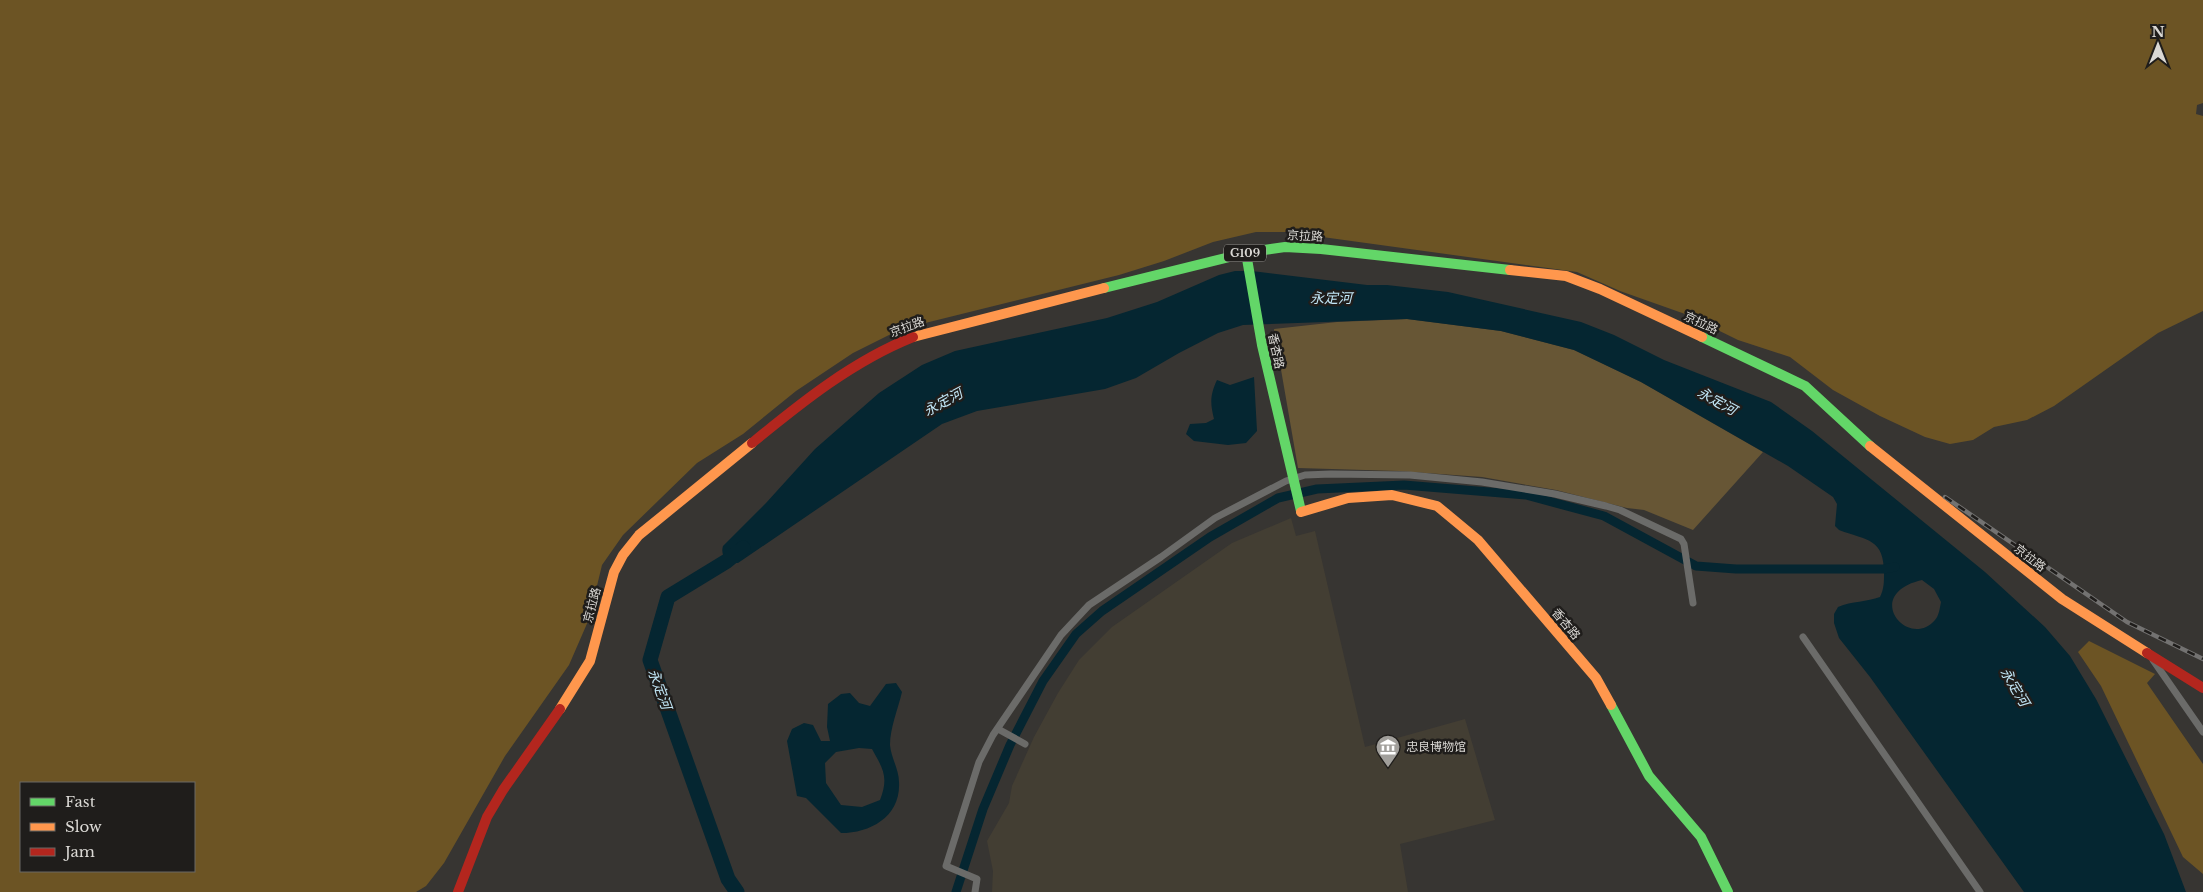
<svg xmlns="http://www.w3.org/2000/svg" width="2203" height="892" font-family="'Libre Baskerville','Noto Sans SC',serif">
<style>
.built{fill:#433e33}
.green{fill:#675635}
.forest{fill:#6c5424;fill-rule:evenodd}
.water{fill:#052631;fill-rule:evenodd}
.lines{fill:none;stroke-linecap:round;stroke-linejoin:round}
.canal{stroke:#052631;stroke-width:9}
.river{stroke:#052631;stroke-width:15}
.street{stroke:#6b6b69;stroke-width:7}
.fast{stroke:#63d668;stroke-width:10}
.slow{stroke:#ff974d;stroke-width:10}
.jam{stroke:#b3261e;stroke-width:10}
.rail-casing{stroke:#737271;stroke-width:4.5}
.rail{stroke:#1f1d1b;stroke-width:2.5;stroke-dasharray:8;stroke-linecap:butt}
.labels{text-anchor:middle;stroke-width:5;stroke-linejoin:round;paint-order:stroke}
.shield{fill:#1f1d1b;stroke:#a2a09c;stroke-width:1}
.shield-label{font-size:11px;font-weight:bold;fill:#dad8d4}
.street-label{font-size:12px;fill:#dad8d4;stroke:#1f1d1b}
.poi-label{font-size:12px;fill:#dad8d4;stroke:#1f1d1b;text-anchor:start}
.water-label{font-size:14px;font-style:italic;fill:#c1e6f6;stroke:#1f1d1b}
</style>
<rect width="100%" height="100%" fill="#373532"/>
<!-- built -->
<path class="built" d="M1291 518 1296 536 1315 531 1365 747 1465 719 1495 820 1400 844 1408 892H992L993 871 987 841 1009 803 1012 786 1034 737 1058 693 1079 660 1112 627 1232 543Z"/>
<!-- green -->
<path class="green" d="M1407 319 1501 331 1574 350 1641 382 1763 452 1693 530 1644 510 1627 508 1556 490 1482 477 1398 471 1298 468 1274 329 1337 322Z"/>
<!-- forest -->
<path class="forest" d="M0 0H2203V103L2197 105 2196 114 2203 116V311L2158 333 2054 406 2027 420 1994 427 1973 440 1950 444 1925 437 1880 416 1833 390 1790 357 1738 340 1685 314 1620 291 1577 272 1286 232H1256L1213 242 1164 261 1119 275 901 329 853 353 796 391 743 434 697 463 623 535 602 565 589 619 569 665 505 756 444 863 426 886 416 892H0ZM21 783H194V871H21Z
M2089 641 2155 674 2147 683 2203 764V874L2183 857 2101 686 2078 652Z"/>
<!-- water -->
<path class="water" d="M1235 271H1252L1367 285H1387L1448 292 1581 322 1614 335 1664 360 1771 402 1812 431 1985 572 2045 627 2070 656 2096 699 2164 834 2186 892H2024L1870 677 1839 638 1834 623V614L1838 607C1852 601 1867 602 1880 597 1884 589 1884 582 1884 574 1884 538 1868 541 1839 530L1835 526 1837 504 1833 497 1788 466 1641 382 1574 350 1501 331 1407 319 1243 325 1218 333 1179 353 1136 378 1105 389 977 411 942 424 738 563C727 564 720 556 723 546L766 503 815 449 879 393 922 365 955 351 1107 318 1157 302 1219 275ZM1922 580 1934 589 1941 602C1940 607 1939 616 1935 620 1908 651 1861 594 1922 580Z
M1254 377 1257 431 1246 443 1228 445 1194 441 1186 434 1190 424 1206 423 1214 419C1210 403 1210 395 1217 380L1230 385Z
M896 683 902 692C898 709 890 728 890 745 891 757 899 770 899 782 901 816 871 833 841 833L806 798 797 796 787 741 792 729 804 723 813 725 821 741H830L827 727 828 704 841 694 850 693 859 703 870 706 886 684ZM859 748 872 749C883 769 889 777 880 800L862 807 841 805 826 783 825 763 836 752Z"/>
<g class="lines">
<!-- canal -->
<path class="canal" d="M956 892 983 809 1010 745 1043 681 1076 634 1102 611 1210 537 1278 498 1317 489 1404 485 1526 495 1604 516 1696 566 1736 569H1884L1895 567"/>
<!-- river -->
<path class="river" d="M737 892 728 879 650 660 668 597 727 561 743 548"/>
<!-- street -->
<path class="street" d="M1803 637 1980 892
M2153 660 2203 732
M998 729 1025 744
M975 892 977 879 946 866 979 762 993 735 1061 635 1089 605 1161 557 1215 518 1286 481 1305 475 1331 474 1410 475 1482 482 1555 494 1606 506 1620 510 1681 539 1684 544 1693 603"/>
<!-- fast -->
<path class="fast" d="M1246 253 1262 345 1301 511
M1104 288 1250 252 1285 247 1321 249 1510 270
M1702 337 1805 386 1870 446
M1611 705 1649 776 1701 837 1728 892"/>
<!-- slow -->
<path class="slow" d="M1510 270 1566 276 1600 289 1702 337
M913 337 1104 288
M1870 446 2062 599 2147 653
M1301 512 1348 498 1392 495 1437 506 1478 540 1596 678 1611 705
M560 709 590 661 614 572 623 555 639 535 752 443"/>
<!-- jam -->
<path class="jam" d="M752 443C802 402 853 361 913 337
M2147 653 2203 688
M458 892 487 817 503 790 560 709"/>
<defs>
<path id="rail" d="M1945 497 2127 622 2203 659"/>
</defs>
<!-- rail casing -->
<use href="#rail" class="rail-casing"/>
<!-- rail -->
<use href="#rail" class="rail"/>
</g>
<!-- icons -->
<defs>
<symbol id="museum-pin" viewBox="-11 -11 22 30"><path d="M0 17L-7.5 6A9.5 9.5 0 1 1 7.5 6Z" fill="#a19f9b" stroke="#1f1d1b"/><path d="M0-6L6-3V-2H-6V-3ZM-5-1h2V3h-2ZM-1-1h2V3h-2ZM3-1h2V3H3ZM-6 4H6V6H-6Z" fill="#fff"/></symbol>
</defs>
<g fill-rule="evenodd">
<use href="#museum-pin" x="1374" y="733" width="28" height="38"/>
</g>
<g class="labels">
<!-- shield labels -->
<rect class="shield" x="1224" y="244.5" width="42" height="17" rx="4"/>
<g class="shield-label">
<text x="1245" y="257">G109</text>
</g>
<!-- street labels -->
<g class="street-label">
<text transform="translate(1305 236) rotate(3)" y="4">京拉路</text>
<text transform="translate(1701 323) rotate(25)" y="4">京拉路</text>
<text transform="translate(907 327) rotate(-20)" y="4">京拉路</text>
<text transform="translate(1276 351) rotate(78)" y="4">香杏路</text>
<text transform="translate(2030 558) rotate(38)" y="4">京拉路</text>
<text transform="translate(592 605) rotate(-75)" y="4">京拉路</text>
<text transform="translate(1566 624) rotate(50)" y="4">香杏路</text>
</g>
<!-- poi labels -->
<g class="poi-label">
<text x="1406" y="751">忠良博物馆</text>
</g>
<!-- water labels -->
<g class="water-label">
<text x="1331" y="303">永定河</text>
<text transform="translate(1717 401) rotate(29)" y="5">永定河</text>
<text transform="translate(943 402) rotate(-29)" y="5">永定河</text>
<text transform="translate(2015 687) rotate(59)" y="5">永定河</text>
<text transform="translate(660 689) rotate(70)" y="5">永定河</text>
</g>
</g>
<!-- legend -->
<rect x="20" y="782" width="175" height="90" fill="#1f1d1b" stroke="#6a6865"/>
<rect x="30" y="798" width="25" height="8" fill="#63d668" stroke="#6a6865"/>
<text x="65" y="807" font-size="15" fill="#dad8d4">Fast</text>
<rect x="30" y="823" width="25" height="8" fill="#ff974d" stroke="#6a6865"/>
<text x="65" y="832" font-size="15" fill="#dad8d4">Slow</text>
<rect x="30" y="848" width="25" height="8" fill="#b3261e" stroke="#6a6865"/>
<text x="65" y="857" font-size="15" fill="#dad8d4">Jam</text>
<!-- north arrow -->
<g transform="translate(2158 45)" stroke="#1f1d1b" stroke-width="4" paint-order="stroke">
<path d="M0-4L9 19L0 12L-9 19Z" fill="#dad8d4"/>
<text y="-8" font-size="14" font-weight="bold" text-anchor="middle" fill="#dad8d4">N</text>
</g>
</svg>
